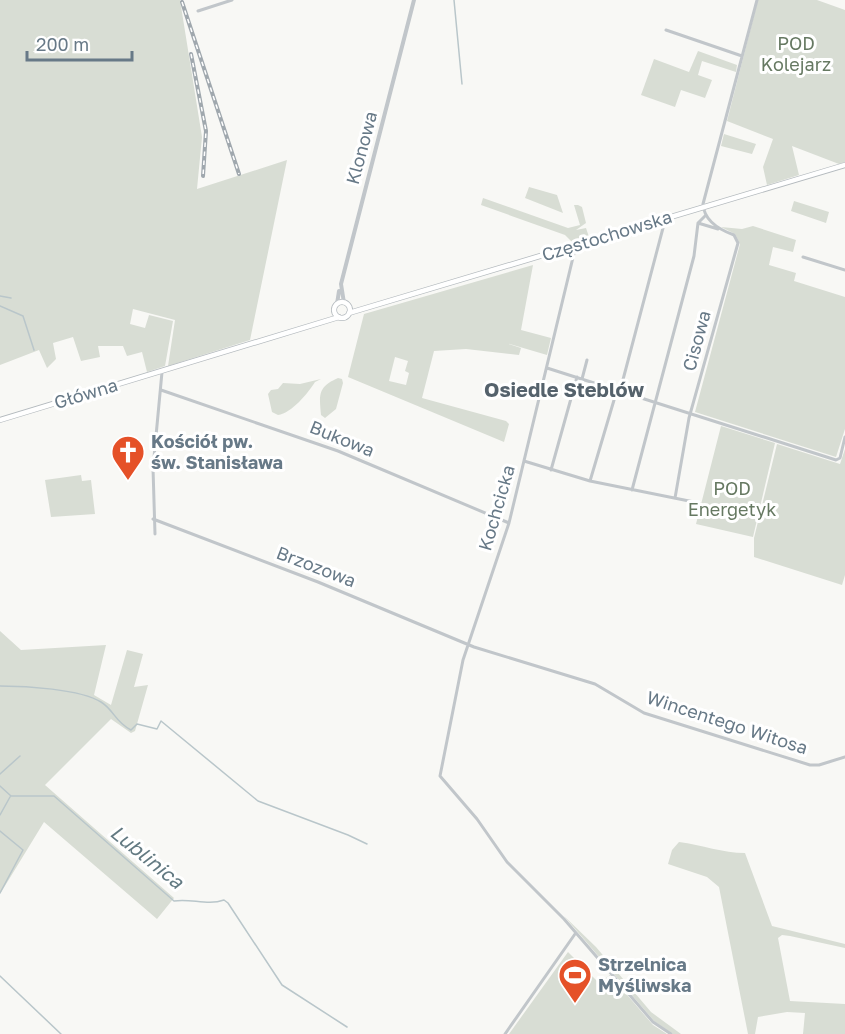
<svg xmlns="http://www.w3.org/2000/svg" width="845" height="1034" font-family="'Golos Text',sans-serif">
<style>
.green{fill:#d8ddd4;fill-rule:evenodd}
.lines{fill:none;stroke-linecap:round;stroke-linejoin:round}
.stream{stroke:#b9c6ca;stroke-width:1.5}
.secondary-casing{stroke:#b4babe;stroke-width:6}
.minor{stroke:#c1c6ca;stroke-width:3}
.tertiary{stroke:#c1c6ca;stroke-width:4}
.secondary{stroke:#fff;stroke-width:4.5}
.rail-casing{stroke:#a0a8ae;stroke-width:4}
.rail{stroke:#fff;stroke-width:1.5;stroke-dasharray:4.5;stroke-linecap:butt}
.labels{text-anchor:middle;stroke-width:6;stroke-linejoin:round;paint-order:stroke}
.park-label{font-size:18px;fill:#667962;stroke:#fff}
.street-label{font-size:18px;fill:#677987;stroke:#fff}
.poi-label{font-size:18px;font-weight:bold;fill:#677987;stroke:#fff;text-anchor:start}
.neighbourhood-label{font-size:20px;font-weight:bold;fill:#55626c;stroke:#fff}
.water-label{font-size:20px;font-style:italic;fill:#637a82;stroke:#fff}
</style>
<rect width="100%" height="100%" fill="#f8f8f5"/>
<!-- green -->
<path class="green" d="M0 0H180L202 137 197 189 287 160 250 340 168 366 175 320 133 309 130 324 145 328 149 315 173 321 165 366 147 372 142 352 127 356 123 346H98L100 357 81 361 73 337 53 343 56 359 47 368 39 350 0 365Z
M758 0H817L845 10V162L839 164 792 146 799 175 767 185 763 167 773 139 727 121Z
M698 51 737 65 736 72 702 61 698 75 712 80 705 98 681 90 675 107 641 95 654 59 689 72Z
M724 134 756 144 752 154 721 146Z
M529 187 557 195 563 213 525 198Z
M483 198 568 228 580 225 574 205H578L582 207 586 223 576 230 586 228 589 237 573 243 565 235 481 205Z
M794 201 829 212 826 223 791 211Z
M753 226 796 240 793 252 773 247 769 265 796 273 794 281 845 297V429L836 457 695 412 740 244 735 234 721 227 742 229Z
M533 265 521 330 551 338 547 355 506 343 521 348 519 355 466 349 434 351 422 398 506 421 509 424 504 442 348 377 364 314ZM395 357 408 361 405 371 409 373 406 385 389 381Z
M338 378 342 379 343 383 336 409 325 418 321 415C319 394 318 387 338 378Z
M321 379 315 382C308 393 292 413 278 415L272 412 268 394 271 390 278 389 283 383 300 384Z
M721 426 775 443 753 537 696 524Z
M777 444 840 464 845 449V575L842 585 754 557V538Z
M81 475 82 481 91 480 95 514 51 517 45 480Z
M0 631 21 650 106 645 94 695 111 705 127 650 143 654 134 687 148 685 135 731 131 733 111 719 45 785 174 898 157 919 44 822 0 894Z
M679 842C702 845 723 853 745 853L772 926 845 944V948L790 936 782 935 778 938 790 1001 845 1004V1034H803L805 1013 787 1012 758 1017 755 1034H748L719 887 707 877 668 864 672 850Z
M564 916 596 947 651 1012 681 1034H673L655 1022Z
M568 952 599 983 610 975 653 1025 667 1034H509Z"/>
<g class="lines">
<!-- stream -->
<path class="stream" d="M454 0 462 84
M0 296 11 298
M0 306 23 316 34 350
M0 686C25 686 80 689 101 702 114 710 115 722 131 730L137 724 157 729 161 721 258 801 348 835 367 844
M0 774 20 756
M0 786 11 796H54L174 901C191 898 207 906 224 900L228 903 282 985 347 1027
M0 815 10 797
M0 831 23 850 0 893
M0 976 61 1034"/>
<defs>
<path id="secondary" d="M334 310a8 8 0 1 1 16 0a8 8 0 1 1-16 0Z
M349 313 845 165
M0 420 339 317"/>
</defs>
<!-- secondary casing -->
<use href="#secondary" class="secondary-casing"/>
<!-- minor -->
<path class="minor" d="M198 11 232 0
M666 30 742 56
M698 223 718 229
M576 245 509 523 463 660 440 776 477 819 507 862 564 919 653 1022 671 1034
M803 257 845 270
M547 368 836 460 840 458 845 437
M582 379 587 360
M161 390 338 451 509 523
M620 391 663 228 662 219
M524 461 590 481 699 503
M551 470 577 377
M590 481 617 390
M632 490 694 256 698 223 706 215
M675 498 689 418 738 243 734 235C720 230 704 221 703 204L757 0
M153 519 318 582 474 647 595 684 644 713 810 765H819L845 757
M155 534 153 468 162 372
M505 1034 575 934"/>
<!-- tertiary -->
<path class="tertiary" d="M344 303 341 284 414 0
M337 304 339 291"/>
<!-- secondary -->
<use href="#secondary" class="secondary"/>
<defs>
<path id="rail" d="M182 2 239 174
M191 54 206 131 203 176"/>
</defs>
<!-- rail casing -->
<use href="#rail" class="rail-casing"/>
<!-- rail -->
<use href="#rail" class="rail"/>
</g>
<!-- icons -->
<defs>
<symbol id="church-pin" viewBox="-11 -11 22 30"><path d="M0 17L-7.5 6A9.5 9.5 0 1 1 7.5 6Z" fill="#e55128" stroke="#fff"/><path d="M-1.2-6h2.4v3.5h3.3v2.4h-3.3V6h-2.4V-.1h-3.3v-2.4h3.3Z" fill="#fff"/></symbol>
<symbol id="stadium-pin" viewBox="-11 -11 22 30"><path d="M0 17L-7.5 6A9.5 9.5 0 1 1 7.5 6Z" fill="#e55128" stroke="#fff"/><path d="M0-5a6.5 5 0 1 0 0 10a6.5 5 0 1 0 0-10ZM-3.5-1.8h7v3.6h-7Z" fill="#fff"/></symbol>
</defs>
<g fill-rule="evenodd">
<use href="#church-pin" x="109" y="433" width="38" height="52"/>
<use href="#stadium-pin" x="556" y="956" width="38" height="52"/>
</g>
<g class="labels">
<!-- park labels -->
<g class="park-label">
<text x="796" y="50">POD<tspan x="796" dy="21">Kolejarz</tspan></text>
<text x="732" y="495">POD<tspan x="732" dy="21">Energetyk</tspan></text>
</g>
<!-- street labels -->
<g class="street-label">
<text transform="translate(362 148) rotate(-75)" y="6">Klonowa</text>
<text transform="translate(607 236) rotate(-17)" y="6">Częstochowska</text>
<text transform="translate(697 341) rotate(-75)" y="6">Cisowa</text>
<text transform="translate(86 394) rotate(-17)" y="6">Główna</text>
<text transform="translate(342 439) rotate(22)" y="6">Bukowa</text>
<text transform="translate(497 508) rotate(-74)" y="6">Kochcicka</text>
<text transform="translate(316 567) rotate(21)" y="6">Brzozowa</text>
<text transform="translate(727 723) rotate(18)" y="6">Wincentego Witosa</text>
</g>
<!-- poi labels -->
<g class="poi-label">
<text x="151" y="448">Kościół pw.<tspan x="151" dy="21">św. Stanisława</tspan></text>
<text x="598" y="971">Strzelnica<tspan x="598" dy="21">Myśliwska</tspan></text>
</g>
<!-- neighbourhood labels -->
<g class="neighbourhood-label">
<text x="564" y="397">Osiedle Steblów</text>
</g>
<!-- water labels -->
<g class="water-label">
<text transform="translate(147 857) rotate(39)" y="7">Lublinica</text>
</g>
</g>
<!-- scale -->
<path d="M27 51v9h105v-9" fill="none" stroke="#677987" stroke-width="3"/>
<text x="36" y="51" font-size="18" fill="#677987" stroke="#ffffff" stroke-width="4.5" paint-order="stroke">200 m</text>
</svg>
